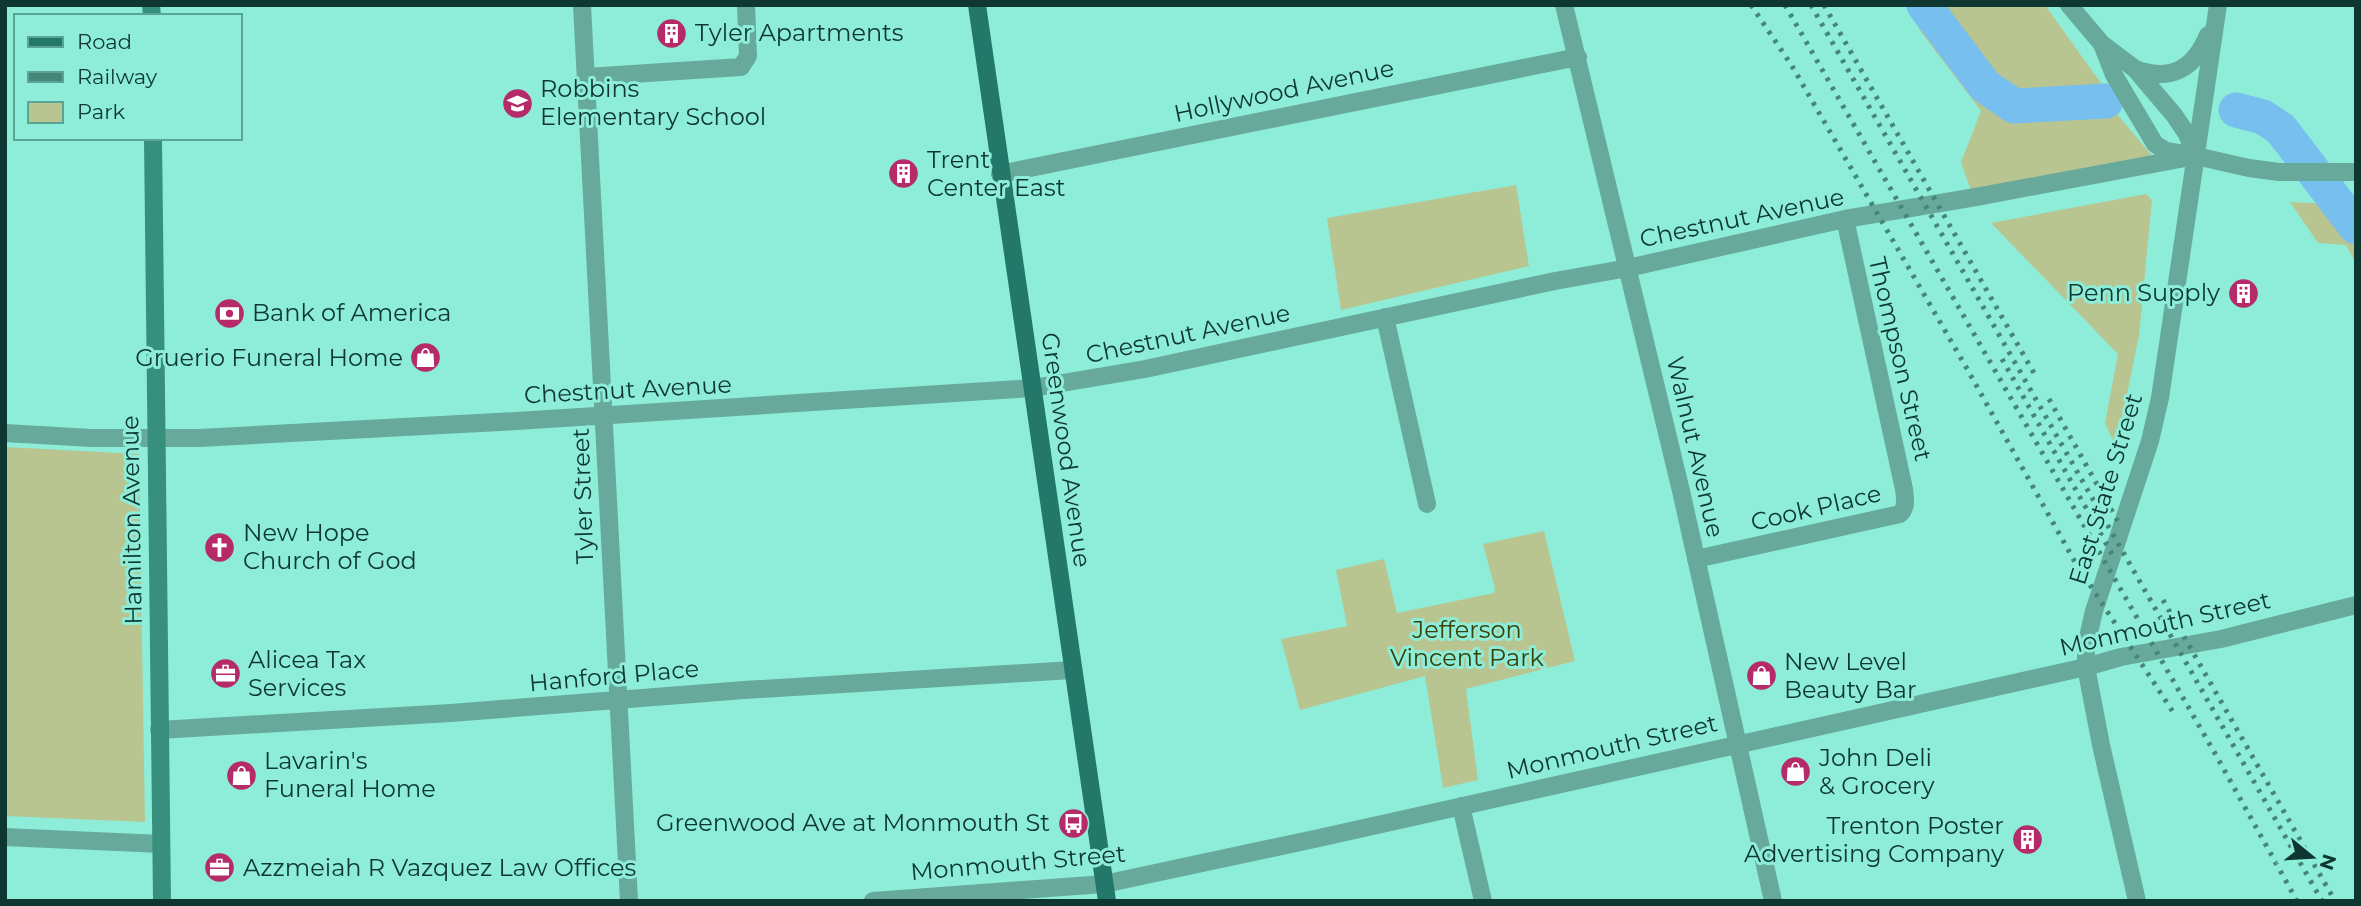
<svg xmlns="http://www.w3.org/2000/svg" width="2361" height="906" font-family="Montserrat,sans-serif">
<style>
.green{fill:#b9c591}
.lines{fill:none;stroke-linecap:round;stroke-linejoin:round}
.river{stroke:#76bfef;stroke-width:35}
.minor{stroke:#67aa9c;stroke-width:18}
.tertiary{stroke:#67aa9c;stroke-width:18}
.secondary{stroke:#378f7e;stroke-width:18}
.primary{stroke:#247869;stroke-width:18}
.rail{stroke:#458679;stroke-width:5;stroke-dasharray:3.5 7;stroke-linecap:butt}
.labels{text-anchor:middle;stroke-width:6;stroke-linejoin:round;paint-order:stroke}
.poi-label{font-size:24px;fill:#0d3730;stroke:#8eedd9;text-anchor:start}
.street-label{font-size:24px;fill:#0d3730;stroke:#8eedd9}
.park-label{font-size:24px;fill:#384207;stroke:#8eedd9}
</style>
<rect width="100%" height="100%" fill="#8eedd9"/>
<!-- green -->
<path class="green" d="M1906 5H2045L2103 86 2116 113 2154 158 1971 191 1961 162 1981 111 1921 32Z
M1516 185 1529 266 1341 310 1327 218Z
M2146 194 2152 200 2139 336 2116 447 2105 423 2118 354 1991 223Z
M2290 202 2356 205V264L2346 245 2318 243Z
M5 447 139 454 145 822 5 816Z
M1544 531 1575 661 1466 689 1478 780 1443 788 1425 676 1300 710 1281 639 1347 626 1336 570 1384 559 1397 613 1494 593 1495 589 1483 544Z"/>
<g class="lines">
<!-- river -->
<path class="river" d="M1924 5 1985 86 2014 106 2106 101
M2236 110 2263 117 2281 129 2356 227"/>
<!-- minor -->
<path class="minor" d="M582 5 629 901
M1564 5 1681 491 1773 901
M586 77 741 67 748 56 746 5
M1000 174 1578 57
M1385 317 1427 504
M5 433 91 438H199L517 421 1033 388 1145 369 1555 281 1628 268 1845 219 1976 197 2196 156 2249 168 2279 172H2356
M1696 559 1900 514C1907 507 1905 499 1904 489L1845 219
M159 730 451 713 744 690 1072 670
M1461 806 1483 901
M5 837 161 844
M873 901 1104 884 1319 838 2086 667 2121 657 2221 639 2356 605"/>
<!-- tertiary -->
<path class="tertiary" d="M2069 5 2102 44 2135 69 2174 115 2187 134 2196 156
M2102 44 2114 75 2155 144 2166 151 2196 156
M2135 69C2171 82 2194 69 2208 35
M2137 901 2101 745 2086 667V646L2094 611 2150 441 2160 398 2218 5"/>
<!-- secondary -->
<path class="secondary" d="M151 5 152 16
M153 138 162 901"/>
<!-- primary -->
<path class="primary" d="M977 5 1107 901"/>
<!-- rail -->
<path class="rail" d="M1751 5 1792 66 1966 367 2075 562 2175 715
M1785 5 2217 757 2297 901
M1811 5 2322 901
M1824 5 2035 375
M2002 359 2112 554
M2049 399 2121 527
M2163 600 2335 901"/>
</g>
<!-- icons -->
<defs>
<symbol id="building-disc" viewBox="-11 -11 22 22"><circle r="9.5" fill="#b52b69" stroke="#8eedd9"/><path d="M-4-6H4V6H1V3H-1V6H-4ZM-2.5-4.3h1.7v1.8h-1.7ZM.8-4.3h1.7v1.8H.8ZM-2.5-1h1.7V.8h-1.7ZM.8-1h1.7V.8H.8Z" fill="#fff"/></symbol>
<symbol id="school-disc" viewBox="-11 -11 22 22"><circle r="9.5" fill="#b52b69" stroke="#8eedd9"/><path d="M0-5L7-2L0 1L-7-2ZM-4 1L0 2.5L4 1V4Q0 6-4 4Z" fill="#fff"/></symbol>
<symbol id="bank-disc" viewBox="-11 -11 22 22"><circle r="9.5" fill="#b52b69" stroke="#8eedd9"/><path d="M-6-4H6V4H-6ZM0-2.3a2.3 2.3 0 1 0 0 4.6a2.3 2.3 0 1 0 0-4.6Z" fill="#fff"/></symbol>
<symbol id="shop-disc" viewBox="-11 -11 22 22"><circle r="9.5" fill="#b52b69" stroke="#8eedd9"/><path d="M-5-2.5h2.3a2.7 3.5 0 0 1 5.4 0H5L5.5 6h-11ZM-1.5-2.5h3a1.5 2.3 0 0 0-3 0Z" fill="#fff"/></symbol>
<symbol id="church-disc" viewBox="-11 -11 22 22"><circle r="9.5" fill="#b52b69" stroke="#8eedd9"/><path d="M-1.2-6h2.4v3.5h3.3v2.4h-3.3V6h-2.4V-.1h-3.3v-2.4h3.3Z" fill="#fff"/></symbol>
<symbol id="office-disc" viewBox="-11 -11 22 22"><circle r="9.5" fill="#b52b69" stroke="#8eedd9"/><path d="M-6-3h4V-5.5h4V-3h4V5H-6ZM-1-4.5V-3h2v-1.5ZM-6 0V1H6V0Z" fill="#fff"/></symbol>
<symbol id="bus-disc" viewBox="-11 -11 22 22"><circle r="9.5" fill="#b52b69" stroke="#8eedd9"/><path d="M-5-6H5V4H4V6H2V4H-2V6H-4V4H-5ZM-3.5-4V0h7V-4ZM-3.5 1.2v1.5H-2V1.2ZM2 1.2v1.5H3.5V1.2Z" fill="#fff"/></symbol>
</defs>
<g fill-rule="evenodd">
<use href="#building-disc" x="654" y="16" width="35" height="35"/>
<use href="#school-disc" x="500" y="86" width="35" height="35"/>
<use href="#building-disc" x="886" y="156" width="35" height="35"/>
<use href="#building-disc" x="2226" y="276" width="35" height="35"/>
<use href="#bank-disc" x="212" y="296" width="35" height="35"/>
<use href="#shop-disc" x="408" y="340" width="35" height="35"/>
<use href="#church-disc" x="202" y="530" width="35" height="35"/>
<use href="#office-disc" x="208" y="656" width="35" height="35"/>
<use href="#shop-disc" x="1744" y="658" width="35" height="35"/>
<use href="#shop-disc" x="1778" y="754" width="35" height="35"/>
<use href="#shop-disc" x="224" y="758" width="35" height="35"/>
<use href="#bus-disc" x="1056" y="806" width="35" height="35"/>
<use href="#building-disc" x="2010" y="822" width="35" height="35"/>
<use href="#office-disc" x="202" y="850" width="35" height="35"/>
</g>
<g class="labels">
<!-- poi labels -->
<g class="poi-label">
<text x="695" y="41">Tyler Apartments</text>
<text x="540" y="97">Robbins<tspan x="540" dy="28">Elementary School</tspan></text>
<text x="927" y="168">Trent<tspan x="927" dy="28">Center East</tspan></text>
<text x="2220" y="301" text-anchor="end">Penn Supply</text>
<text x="252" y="321">Bank of America</text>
<text x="403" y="366" text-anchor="end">Gruerio Funeral Home</text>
<text x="243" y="541">New Hope<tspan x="243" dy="28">Church of God</tspan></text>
<text x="248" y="668">Alicea Tax<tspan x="248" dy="28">Services</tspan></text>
<text x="1784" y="670">New Level<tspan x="1784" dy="28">Beauty Bar</tspan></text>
<text x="1819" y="766">John Deli<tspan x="1819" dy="28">&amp; Grocery</tspan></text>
<text x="264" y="769">Lavarin's<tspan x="264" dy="28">Funeral Home</tspan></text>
<text x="1050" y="831" text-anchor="end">Greenwood Ave at Monmouth St</text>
<text x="2004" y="834" text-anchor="end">Trenton Poster<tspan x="2004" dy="28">Advertising Company</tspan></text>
<text x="243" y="876">Azzmeiah R Vazquez Law Offices</text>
</g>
<!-- street labels -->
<g class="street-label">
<text transform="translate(1284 91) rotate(-12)" y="8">Hollywood Avenue</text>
<text transform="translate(1742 218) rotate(-12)" y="8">Chestnut Avenue</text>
<text transform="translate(1188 334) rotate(-12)" y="8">Chestnut Avenue</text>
<text transform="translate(1900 359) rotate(77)" y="8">Thompson Street</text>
<text transform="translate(628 390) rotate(-3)" y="8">Chestnut Avenue</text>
<text transform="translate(1695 447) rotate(77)" y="8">Walnut Avenue</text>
<text transform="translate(1066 450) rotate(82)" y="8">Greenwood Avenue</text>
<text transform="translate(2106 489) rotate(-73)" y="8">East State Street</text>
<text transform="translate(583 496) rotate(-92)" y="8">Tyler Street</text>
<text transform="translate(1816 508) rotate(-13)" y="8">Cook Place</text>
<text transform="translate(132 520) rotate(-91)" y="8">Hamilton Avenue</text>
<text transform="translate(2165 624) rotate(-13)" y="8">Monmouth Street</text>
<text transform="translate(614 676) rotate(-5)" y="8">Hanford Place</text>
<text transform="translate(1612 747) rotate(-13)" y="8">Monmouth Street</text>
<text transform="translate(1018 863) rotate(-5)" y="8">Monmouth Street</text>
</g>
<!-- park labels -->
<g class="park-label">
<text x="1467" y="638">Jefferson<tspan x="1467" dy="28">Vincent Park</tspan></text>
</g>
</g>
<!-- border -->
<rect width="2361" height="906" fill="none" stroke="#0d3730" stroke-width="14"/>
<!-- legend -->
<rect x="14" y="14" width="228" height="126" fill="#8eedd9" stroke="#5aa495" stroke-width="2"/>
<rect x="28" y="37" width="35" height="10" fill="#247869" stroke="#5aa495" stroke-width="2"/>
<text x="77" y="49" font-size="21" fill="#0d3730">Road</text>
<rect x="28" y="72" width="35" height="10" fill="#458679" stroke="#5aa495" stroke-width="2"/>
<text x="77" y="84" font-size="21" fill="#0d3730">Railway</text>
<rect x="28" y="102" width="35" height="21" fill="#b9c591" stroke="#5aa495" stroke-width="2"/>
<text x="77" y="119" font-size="21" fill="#0d3730">Park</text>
<!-- north arrow -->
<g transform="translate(2312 857) rotate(108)" stroke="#8eedd9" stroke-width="5" paint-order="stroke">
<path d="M0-5L12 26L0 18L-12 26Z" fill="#0d3730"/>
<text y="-10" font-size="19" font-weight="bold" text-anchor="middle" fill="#0d3730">N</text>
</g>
</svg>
